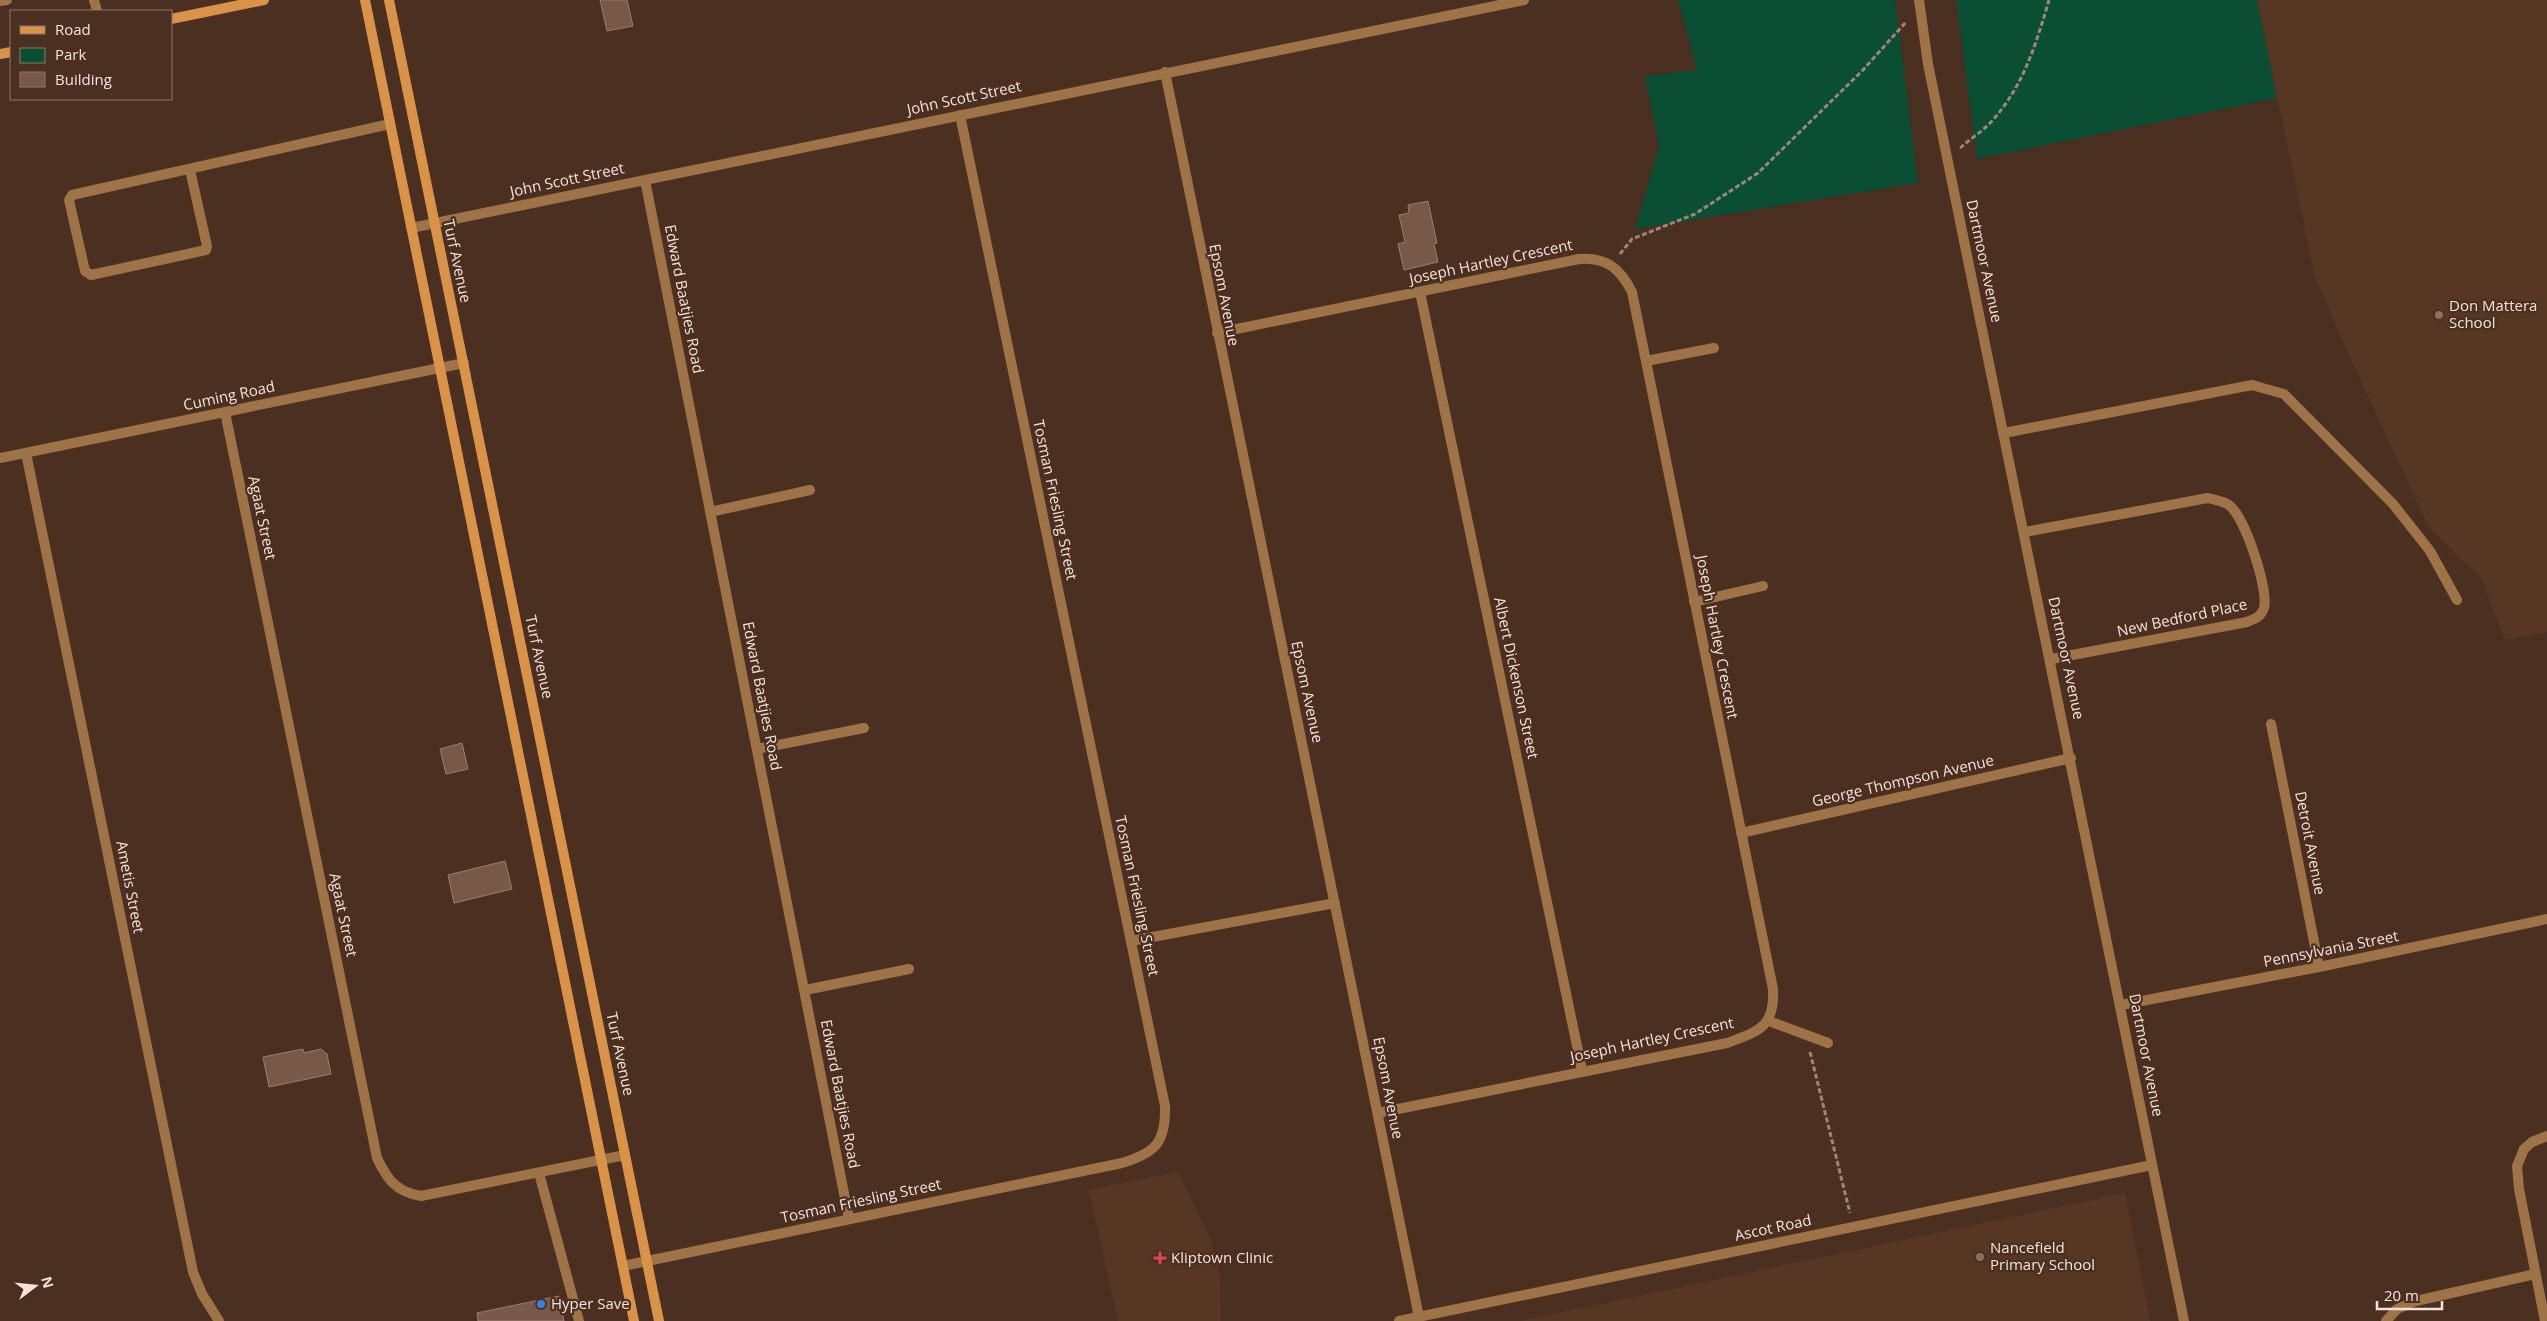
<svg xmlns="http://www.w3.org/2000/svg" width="2547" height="1321" font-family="'Open Sans',sans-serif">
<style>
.built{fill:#583624}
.green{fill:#0a4f34}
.building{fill:#785949;stroke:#9d7c6b}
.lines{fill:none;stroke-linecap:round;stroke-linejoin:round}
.path{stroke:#9e867a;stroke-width:3;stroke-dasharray:5 2.5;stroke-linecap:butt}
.lane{stroke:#9e7347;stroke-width:10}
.street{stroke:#9e7347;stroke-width:10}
.secondary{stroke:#d99349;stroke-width:10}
.education-dot{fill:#8d6e63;stroke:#4b2f20;stroke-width:2}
.health-dot{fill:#e0444e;stroke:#4b2f20;stroke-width:2}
.shop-dot{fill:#3f7fe0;stroke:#4b2f20;stroke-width:2}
.labels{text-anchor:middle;stroke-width:4.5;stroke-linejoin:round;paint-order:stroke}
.street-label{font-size:15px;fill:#f5e3da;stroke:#4b2f20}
.poi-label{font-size:15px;fill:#f5e3da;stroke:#4b2f20;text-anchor:start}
</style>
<rect width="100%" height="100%" fill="#4b2f20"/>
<!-- built -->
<path class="built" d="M2257 0H2547V632L2505 640 2481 578 2429 528 2348 353 2315 277Z
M1178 1172 1211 1240 1220 1276 1221 1321H1118L1089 1190Z
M2125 1193 2150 1321H1520H1521Z"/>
<!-- green -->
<path class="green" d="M1678 0H1895L1918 183 1635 229 1659 147 1645 76 1697 70Z
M1956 0H2257L2277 98 1977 159Z"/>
<!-- building -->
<path class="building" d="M600 0H627L633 26 607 31Z
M1428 201 1437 243 1434 244 1438 262 1404 270 1398 244 1405 242 1399 215 1409 213 1408 205Z
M462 743 468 769 446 774 440 749Z
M505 861 512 889 454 903 448 875Z
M303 1049 304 1053 321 1049 327 1054 331 1074 269 1087 263 1057Z
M559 1296 564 1321H478L477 1313Z"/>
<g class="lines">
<!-- path -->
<path class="path" d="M1960 148C1970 139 1983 131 1992 121 2024 85 2036 44 2049 0
M1620 254 1632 239 1695 214 1758 173 1862 71 1906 22
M1810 1052 1850 1213"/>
<!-- lane -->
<path class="lane" d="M190 170 207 246 206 250 91 275 85 271 69 200 72 195 390 124
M2004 433 2252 385 2284 394 2393 504 2430 551 2457 600
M539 1173 579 1321"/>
<!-- street -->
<path class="street" d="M94 0 97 11
M1919 0 1928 64 2184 1321
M0 1 7 0
M1165 72 1419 1317
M645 180 849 1219
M411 228 1524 0
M1420 292 1582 1070
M1217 333 1579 259C1606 257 1620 268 1632 292L1773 989C1775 1027 1759 1031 1727 1043L1378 1113
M1646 361 1714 348
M225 412 377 1158C387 1179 396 1192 421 1196L625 1155
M26 453 193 1272 202 1294 219 1321
M0 458 464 363
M710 512 810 490
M2025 532 2208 498C2214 500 2223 501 2229 505 2245 517 2269 590 2264 608 2261 617 2255 619 2247 622L2051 659
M1694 602 1763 586
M2271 724 2319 967
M757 749 864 728
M1741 833 2071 758
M1131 941 1335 903
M805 990 909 969
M2121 1005 2319 967 2547 919
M1769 1021 1828 1043
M623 1266 1122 1163C1155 1153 1166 1143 1165 1106L960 115
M1399 1321 2152 1165
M2386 1321 2397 1309 2416 1301 2535 1274
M2545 1321 2519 1189 2517 1166 2524 1149 2532 1142 2547 1136"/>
<!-- secondary -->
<path class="secondary" d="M365 0 634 1321
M389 0 659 1321
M171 19 264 0
M0 54 11 52"/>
</g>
<!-- markers -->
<g class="education-dot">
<circle cx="2439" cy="315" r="5"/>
<circle cx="1980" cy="1257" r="5"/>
</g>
<path class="health-dot" d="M1157.5 1250.5h5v5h5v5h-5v5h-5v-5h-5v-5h5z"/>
<circle class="shop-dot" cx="541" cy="1304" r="5"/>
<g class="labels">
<!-- street labels -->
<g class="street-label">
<text transform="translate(964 98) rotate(-12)" y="5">John Scott Street</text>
<text transform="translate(567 180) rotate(-12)" y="5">John Scott Street</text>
<text transform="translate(457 261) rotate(78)" y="5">Turf Avenue</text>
<text transform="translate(1984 261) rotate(78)" y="5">Dartmoor Avenue</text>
<text transform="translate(1491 262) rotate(-12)" y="5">Joseph Hartley Crescent</text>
<text transform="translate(1224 295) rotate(79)" y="5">Epsom Avenue</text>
<text transform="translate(684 299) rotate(79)" y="5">Edward Baatjies Road</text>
<text transform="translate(229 396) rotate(-12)" y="5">Cuming Road</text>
<text transform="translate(1055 500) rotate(78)" y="5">Tosman Friesling Street</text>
<text transform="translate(262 518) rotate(78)" y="5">Agaat Street</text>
<text transform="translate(2182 618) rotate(-12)" y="5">New Bedford Place</text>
<text transform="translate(1717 637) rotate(79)" y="5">Joseph Hartley Crescent</text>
<text transform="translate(539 657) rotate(78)" y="5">Turf Avenue</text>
<text transform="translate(2066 658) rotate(78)" y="5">Dartmoor Avenue</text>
<text transform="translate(1516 678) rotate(78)" y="5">Albert Dickenson Street</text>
<text transform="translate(1307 692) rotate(78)" y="5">Epsom Avenue</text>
<text transform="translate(762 696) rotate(79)" y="5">Edward Baatjies Road</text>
<text transform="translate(1903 781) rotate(-13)" y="5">George Thompson Avenue</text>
<text transform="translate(2310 843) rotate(79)" y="5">Detroit Avenue</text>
<text transform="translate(130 887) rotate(79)" y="5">Ametis Street</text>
<text transform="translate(1137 896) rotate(78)" y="5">Tosman Friesling Street</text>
<text transform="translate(343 915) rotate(78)" y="5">Agaat Street</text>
<text transform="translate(2331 949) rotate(-11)" y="5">Pennsylvania Street</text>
<text transform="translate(1652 1040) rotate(-12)" y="5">Joseph Hartley Crescent</text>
<text transform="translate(620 1054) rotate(78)" y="5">Turf Avenue</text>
<text transform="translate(2146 1055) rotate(79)" y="5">Dartmoor Avenue</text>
<text transform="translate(1388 1088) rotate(79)" y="5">Epsom Avenue</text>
<text transform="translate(840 1094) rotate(79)" y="5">Edward Baatjies Road</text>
<text transform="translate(861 1201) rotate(-12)" y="5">Tosman Friesling Street</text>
<text transform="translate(1773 1228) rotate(-12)" y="5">Ascot Road</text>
</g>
<!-- poi labels -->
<g class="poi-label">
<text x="2449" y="311">Don Mattera<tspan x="2449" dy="17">School</tspan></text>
<text x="1990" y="1253">Nancefield<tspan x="1990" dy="17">Primary School</tspan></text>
<text x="1171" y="1263">Kliptown Clinic</text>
<text x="551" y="1309">Hyper Save</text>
</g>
</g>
<!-- legend -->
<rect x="10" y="10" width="162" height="90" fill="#4b2f20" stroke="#8f776a"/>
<rect x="20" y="26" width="25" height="8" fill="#d99349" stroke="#8f776a"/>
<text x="55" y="35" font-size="15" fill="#f5e3da">Road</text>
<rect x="20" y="48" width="25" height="15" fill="#0a4f34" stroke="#8f776a"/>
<text x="55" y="60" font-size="15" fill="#f5e3da">Park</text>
<rect x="20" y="72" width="25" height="15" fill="#785949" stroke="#8f776a"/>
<text x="55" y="85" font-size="15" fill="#f5e3da">Building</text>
<!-- north arrow -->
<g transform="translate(35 1286) rotate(74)" stroke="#4b2f20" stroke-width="4" paint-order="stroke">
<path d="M0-4L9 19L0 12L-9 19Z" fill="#f5e3da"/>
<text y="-8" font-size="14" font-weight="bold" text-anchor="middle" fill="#f5e3da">N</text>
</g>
<!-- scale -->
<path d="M2377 1301v8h65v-8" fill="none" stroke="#f5e3da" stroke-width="2.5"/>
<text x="2384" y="1301" font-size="15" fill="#f5e3da" stroke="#4b2f20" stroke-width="4" paint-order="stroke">20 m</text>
</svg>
